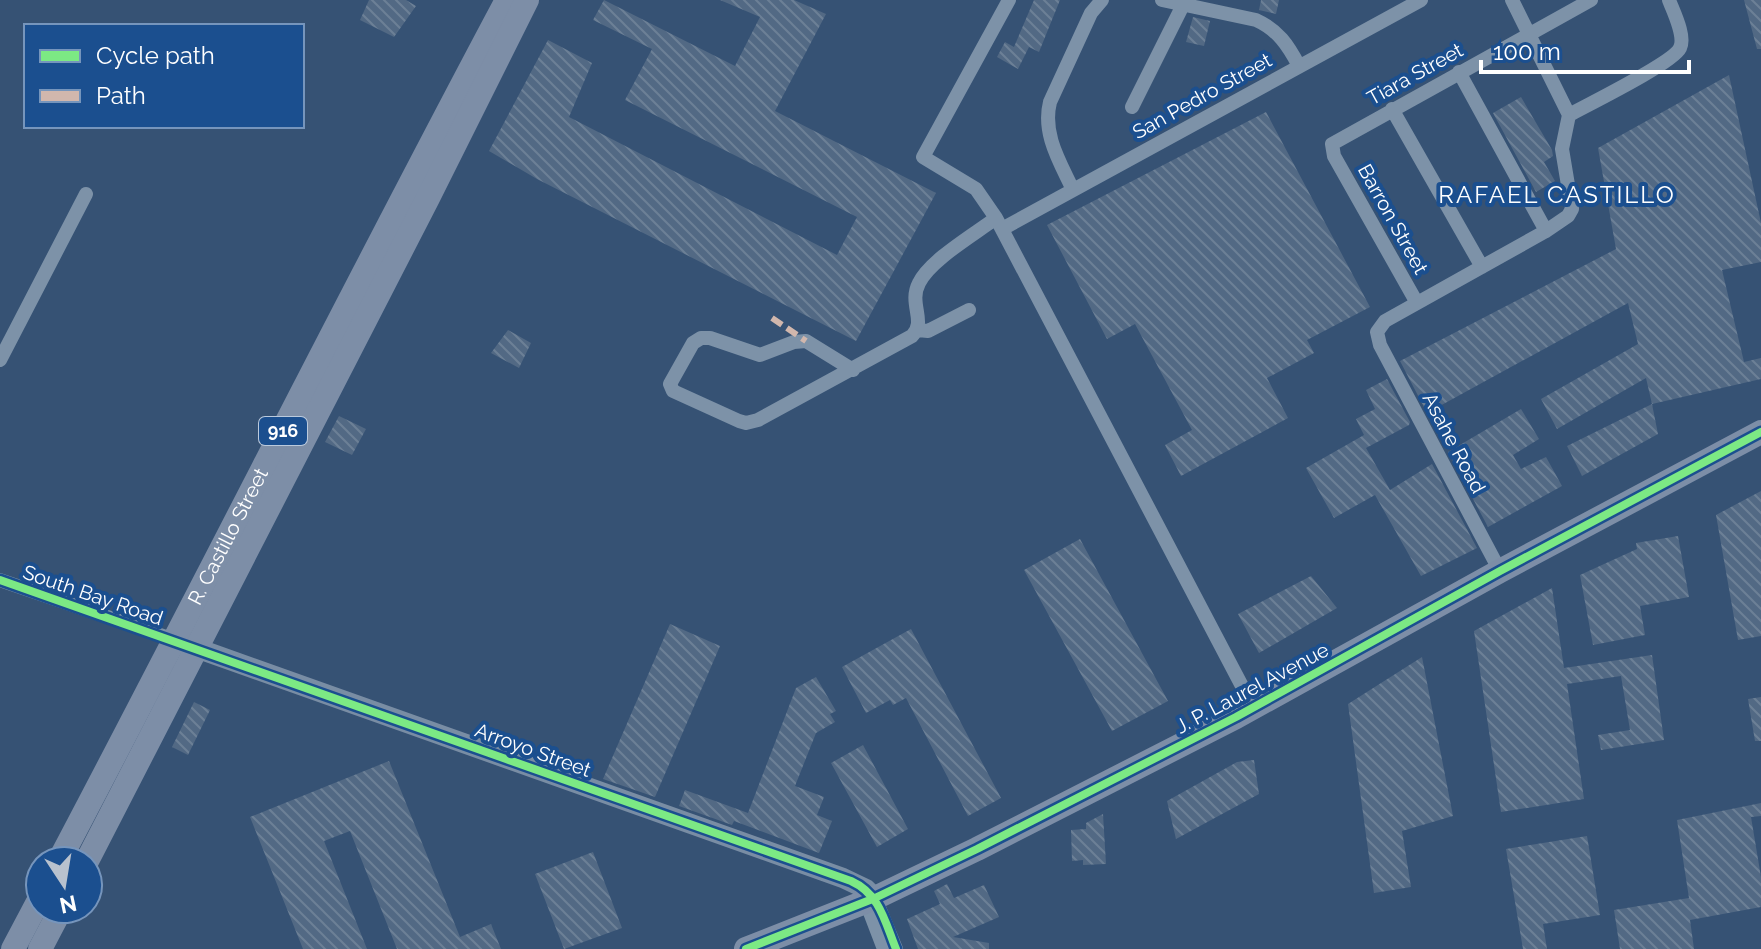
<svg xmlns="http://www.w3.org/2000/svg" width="1761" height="949" font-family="Raleway,sans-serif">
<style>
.building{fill:url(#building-back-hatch)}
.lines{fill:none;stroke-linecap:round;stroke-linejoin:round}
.street{stroke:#7d92a8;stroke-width:14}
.secondary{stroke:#798da4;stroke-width:20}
.primary{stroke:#7d8ea7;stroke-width:24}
.quiet{stroke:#d1b7ad;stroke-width:6;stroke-dasharray:12 6;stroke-linecap:butt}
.cycleway-casing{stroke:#1b4f8f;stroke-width:13}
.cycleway{stroke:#7ce984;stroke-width:8}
.labels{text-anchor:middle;stroke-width:8;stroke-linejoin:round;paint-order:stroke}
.shield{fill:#1b4f8f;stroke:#bbcadd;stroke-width:2}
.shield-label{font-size:18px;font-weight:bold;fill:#fff}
.street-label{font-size:20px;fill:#fff;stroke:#1b4f8f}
.quarter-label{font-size:24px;letter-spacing:2px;fill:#fff;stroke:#1b4f8f}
</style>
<defs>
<pattern id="building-back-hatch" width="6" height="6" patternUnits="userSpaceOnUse" patternTransform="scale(2)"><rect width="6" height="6" fill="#526984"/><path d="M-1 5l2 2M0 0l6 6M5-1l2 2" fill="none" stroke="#6c8096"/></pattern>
</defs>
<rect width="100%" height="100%" fill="#365274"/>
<!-- building -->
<path class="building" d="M369 0H406L416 6 394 37 360 20Z
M604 0 735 66 760 17 720 0H794L826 14 775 111 936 193 856 341 537 179 489 151 548 40 592 63 569 117 837 255 857 217 625 100 652 49 593 20Z
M1034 0H1060L1039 52 1029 47 1018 69 997 57 1005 42 1014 47Z
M1261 0H1279L1276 14 1259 10Z
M1744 0H1761V49H1757Z
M1193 17 1210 21 1204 46 1186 42Z
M1729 75 1761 223V262L1722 270 1744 362 1761 358V379L1652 404 1646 378 1557 429 1541 399 1638 344 1628 303 1427 413 1400 361 1616 249 1598 148Z
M1521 97 1552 150 1553 156 1544 162 1555 181 1536 192 1493 113Z
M1266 112 1370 307 1307 340 1314 353 1267 378 1288 418 1181 476 1165 445 1192 430 1135 324 1107 339 1047 225Z
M508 330 531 343 519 368 491 353Z
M1387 379 1410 422 1409 425 1366 448 1390 490 1432 464 1477 548 1421 576 1375 495 1334 518 1306 468 1364 435 1356 419 1375 409 1366 390Z
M1652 404 1658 434 1582 476 1567 446Z
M1521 409 1539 439 1513 455 1521 469 1546 457 1562 486 1488 527 1448 452Z
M339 416 366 429 352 455 325 442Z
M1761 491V636L1738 640 1716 515Z
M1678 536 1689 597 1640 606 1645 635 1593 645 1580 575 1637 549 1636 543Z
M1080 539 1168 701 1112 731 1024 570Z
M1311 576 1337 608 1259 653 1238 614Z
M1552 588 1564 668 1652 655 1664 740 1601 750 1598 735 1630 730 1621 676 1567 684 1584 799 1501 812 1474 631Z
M670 624 720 646 655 797 603 779Z
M911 629 1001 798 968 816 906 698 893 705 890 700 866 713 842 667Z
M1422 657 1453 816 1402 831 1411 887 1374 893 1348 704Z
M816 677 836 711 830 714 835 722 816 733 795 786 824 797 817 815 832 821 819 853 734 821 732 825 679 806 685 790 748 813 796 688Z
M1761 697V741H1755L1748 699Z
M194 702 210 710 188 755 172 747Z
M863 745 908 829 877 847 831 763Z
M1254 760 1259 794 1176 839 1167 801 1237 762Z
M389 761 460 937 491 924 501 949H397L350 831 324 841 367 949H303L250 817Z
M1761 803V816L1751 817 1761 877V907L1690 920 1694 949H1620L1614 910 1689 898 1677 820Z
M1103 814 1106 864 1083 865V860L1072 861 1071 830 1086 829V823Z
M1587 836 1600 915 1543 924 1547 949H1523L1506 849Z
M593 852 622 928 564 949 535 874Z
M947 884 954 898 984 885 999 917 953 937 989 943V949H918L907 919 940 904 934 891Z"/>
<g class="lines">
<!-- street -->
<path class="street" d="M1009 0 923 157 976 189 996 218 1253 707
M1162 0 1256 20C1278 30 1288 45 1299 66
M1459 72 1546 231
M1132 107 1183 5
M1392 109 1482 267
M1569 115C1589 104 1673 63 1680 48 1686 36 1673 11 1669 0
M1073 190C1060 162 1042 134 1050 102L1091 13 1102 0
M1002 229 1421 0
M1417 303 1334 156 1332 144 1591 0
M918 330 928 331 969 310
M0 360 86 194
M853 370 806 341 794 342 760 355 710 338H701L693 343 670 384 673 391 739 421 746 423 758 420 912 336C927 321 908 304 919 283 930 260 975 234 996 218
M1500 571 1380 345 1377 332 1385 321 1546 231 1568 216 1572 209 1562 149 1569 115 1512 0
M0 580 175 640
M875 898 896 949
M866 902 884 949"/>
<!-- secondary -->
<path class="secondary" d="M182 643 843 878 866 889 875 898"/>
<!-- primary -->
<g class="primary">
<path id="s1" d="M59 861C210 575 355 285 507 0"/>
<path d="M87 861 428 198 527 0"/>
<path d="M13 949 40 898"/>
<path d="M40 949 61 909"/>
<path d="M746 949 875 898 977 849 1236 717 1500 571 1761 432"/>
</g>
<!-- quiet -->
<path class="quiet" d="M772 318 806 341"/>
<defs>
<path id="cycleway" d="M0 580 851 881C880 894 885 922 896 949
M746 949 875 898 977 849 1236 717 1500 571 1761 432"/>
</defs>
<!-- cycleway casing -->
<use href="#cycleway" class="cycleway-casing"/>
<!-- cycleway -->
<use href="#cycleway" class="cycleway"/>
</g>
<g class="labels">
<!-- shield labels -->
<rect class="shield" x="259" y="417" width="48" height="28" rx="6"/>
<g class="shield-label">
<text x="283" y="437">916</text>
</g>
<!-- street labels -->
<g class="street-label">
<text transform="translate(1415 74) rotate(-29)" y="7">Tiara Street</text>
<text transform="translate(1202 96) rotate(-29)" y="7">San Pedro Street</text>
<text transform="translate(1393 219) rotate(61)" y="7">Barron Street</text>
<text transform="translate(1454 443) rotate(62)" y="7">Asahe Road</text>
<text dy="7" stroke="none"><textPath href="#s1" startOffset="366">R. Castillo Street</textPath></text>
<text transform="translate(93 595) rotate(19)" y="7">South Bay Road</text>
<text transform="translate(1252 688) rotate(-28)" y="7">J. P. Laurel Avenue</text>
<text transform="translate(533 750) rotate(20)" y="7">Arroyo Street</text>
</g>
<!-- quarter labels -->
<g class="quarter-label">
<text x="1557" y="203">RAFAEL CASTILLO</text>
</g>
</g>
<!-- legend -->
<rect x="24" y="24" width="280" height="104" fill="#1b4f8f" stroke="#7695bc" stroke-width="2"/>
<rect x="40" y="50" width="40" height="12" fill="#7ce984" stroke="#7695bc" stroke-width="2"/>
<text x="96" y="64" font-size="24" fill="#ffffff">Cycle path</text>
<rect x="40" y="90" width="40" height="12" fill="#d1b7ad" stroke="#7695bc" stroke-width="2"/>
<text x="96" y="104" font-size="24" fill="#ffffff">Path</text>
<!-- north arrow -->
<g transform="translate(64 885) rotate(168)"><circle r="38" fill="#1b4f8f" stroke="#7695bc" stroke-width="2"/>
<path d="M0-6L14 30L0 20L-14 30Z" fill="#b9c2ce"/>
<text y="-12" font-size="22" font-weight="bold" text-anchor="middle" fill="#ffffff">N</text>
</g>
<!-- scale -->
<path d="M1481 60v12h208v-12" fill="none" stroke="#ffffff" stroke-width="4"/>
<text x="1493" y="60" font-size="24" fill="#ffffff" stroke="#1b4f8f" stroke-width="6" paint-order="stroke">100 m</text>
</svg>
